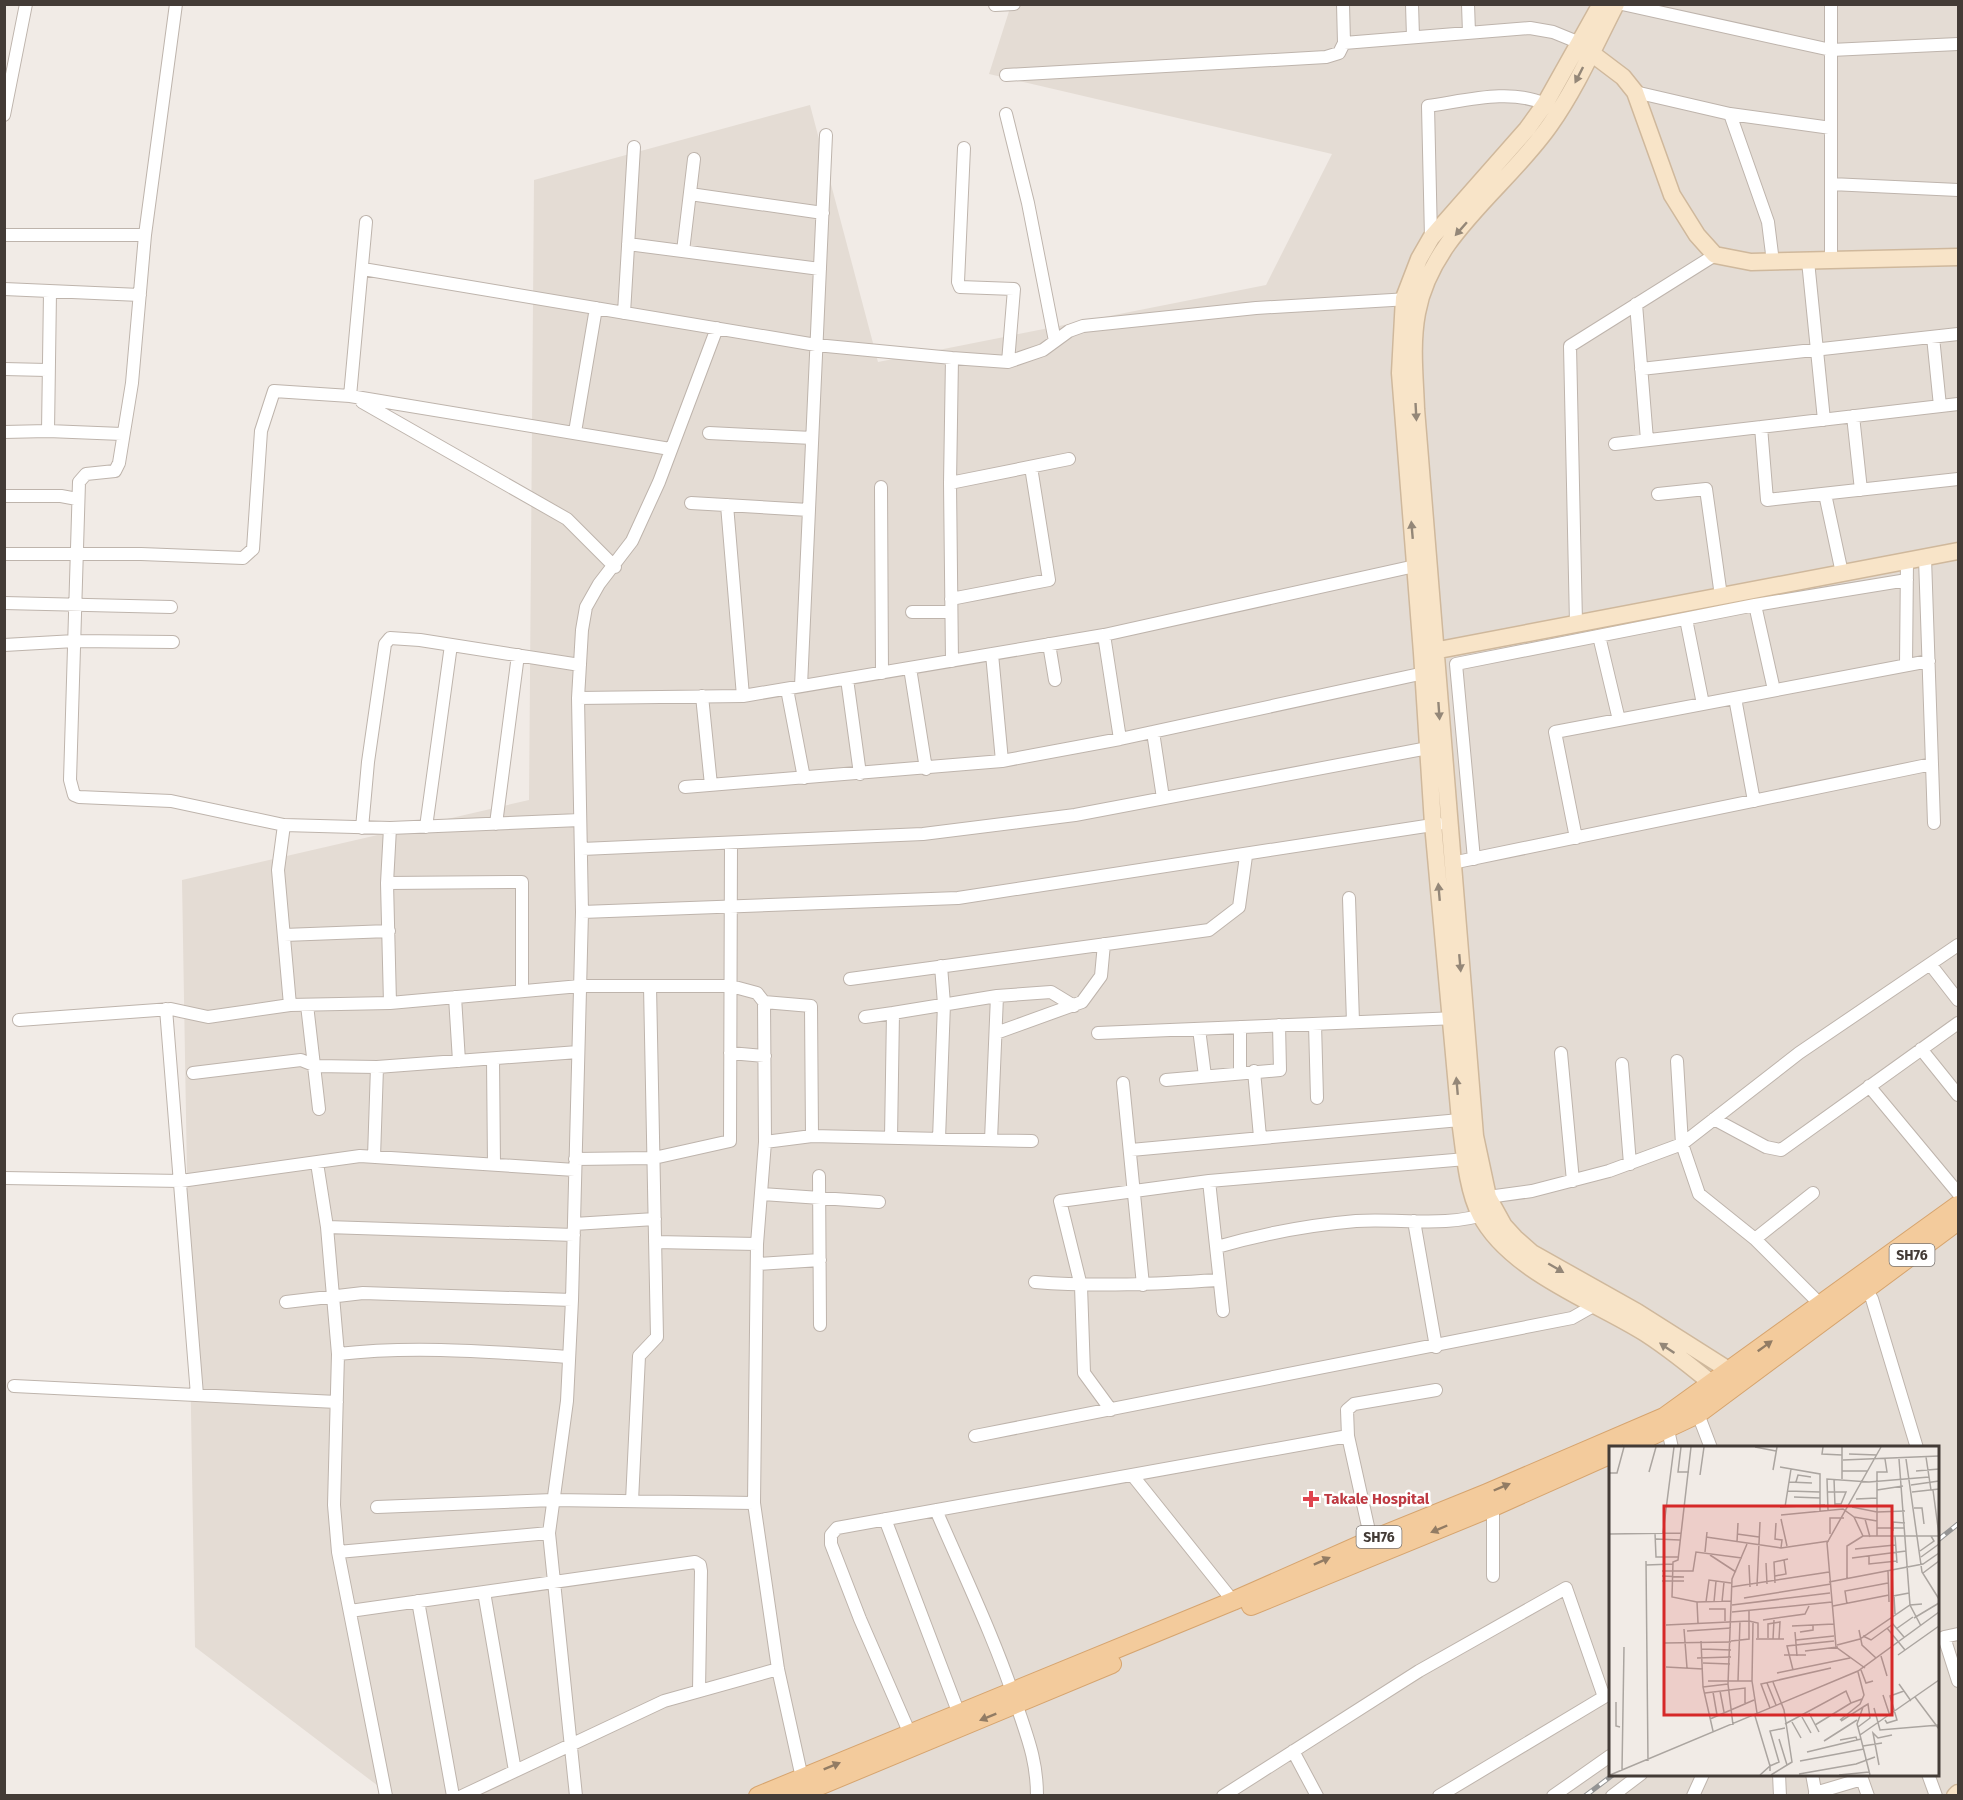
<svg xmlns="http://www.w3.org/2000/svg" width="1963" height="1800" font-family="'Fira Sans',sans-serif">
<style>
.residential{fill:#e4dcd4;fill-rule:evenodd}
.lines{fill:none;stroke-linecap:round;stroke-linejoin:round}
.street-casing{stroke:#beb4ac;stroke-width:14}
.secondary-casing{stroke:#cfb89c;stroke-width:19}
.primary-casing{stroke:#d6a46e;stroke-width:20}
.street{stroke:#fff;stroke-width:12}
.secondary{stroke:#f8e4c8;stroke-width:16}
.primary{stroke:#f3cb9c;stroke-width:18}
.rail-casing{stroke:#949494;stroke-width:5}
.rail{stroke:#fff;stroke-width:3;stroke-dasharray:9;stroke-linecap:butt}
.oneway{fill:#948778}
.oneway2{fill:#927c64}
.health-dot{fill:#e0444e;stroke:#fff;stroke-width:2}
.labels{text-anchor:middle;stroke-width:5;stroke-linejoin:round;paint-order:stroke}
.shield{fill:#fff;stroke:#7b7672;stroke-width:1.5}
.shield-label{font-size:14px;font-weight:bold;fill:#433b36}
.health-label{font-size:15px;font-weight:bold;fill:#be3a42;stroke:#fff;text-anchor:start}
.inset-road{fill:none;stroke:#aba5a0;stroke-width:1.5}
.view{fill:#d62828;fill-opacity:0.15;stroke:#d62828;stroke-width:3}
.inset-edge{fill:none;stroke:#433b36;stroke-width:3}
</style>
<rect width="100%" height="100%" fill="#f1ebe6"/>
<!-- residential -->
<path class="residential" d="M1011 5H1958V1795H390L195 1647 182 880 529 800 534 180 810 105 878 362 1266 285 1332 154 989 74ZM1610 1448H1938V1774H1610Z"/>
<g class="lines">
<defs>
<path id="street" d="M176 4 145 235 132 383 119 463 115 471 86 474 79 482 70 780 74 795 79 797 171 801 284 825
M1412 4 1413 37
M1468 4 1469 33
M1622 4 1831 50 1958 44
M1831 4V260
M995 5 1014 4
M1344 43 1530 28 1553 32 1580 43
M1006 75 1326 57 1339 53 1344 43 1343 4
M1635 92 1730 114 1831 128
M1006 114 1028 203 1055 341
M1730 114 1768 222 1773 262
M4 115 26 4
M964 148 958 282 960 287 1014 289 1008 362
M1831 184 1958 190
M690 194 823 213
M4 235H145
M1431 238 1428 106C1465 101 1510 88 1545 104
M628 244 820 269
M683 251 694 159
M1808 261 1824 420
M363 269 816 345 952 358 1008 362 1043 350 1069 331 1083 326 1256 308 1409 299
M4 289 140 295
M1636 304 1647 440
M624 313 634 147
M1933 337 1940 406
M4 369 47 370
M1641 369 1958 334
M350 396 366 222
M362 402 567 519 615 567
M1853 416 1861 490
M1761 427 1767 500 1958 479
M48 431 50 292
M4 432 48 431 122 434
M575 432 596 308
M709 433 812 438
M1615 444 1958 404
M950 483 952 358
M881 487 882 673
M1658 494 1706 489 1721 596
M1825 494 1842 573
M4 496H61L77 499
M691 503 809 510
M727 505 743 696
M4 554H141L243 558 253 549 261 431 274 391 350 396 670 449
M1925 558 1934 823
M951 599 1049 580 1031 467
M4 603 171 607
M1755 605 1774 690
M912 612H951
M1686 619 1703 704
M1576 623 1570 346 1715 255
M1104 635 1120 739
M1599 636 1619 720
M1049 644 1055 680
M4 645 75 641 173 642
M992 654 1002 761
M952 661 950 483 1069 459
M1906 665 1907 561
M910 668 926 769
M847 679 860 774
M801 686 826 135
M787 689 804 778
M702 696 711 785
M578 698 743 696 1104 635 1415 566
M1735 698 1754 801
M1153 732 1163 798
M685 787 1002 761 1120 739 1429 672
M496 824 518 655
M426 827 451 645
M362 828 368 762 385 644 390 638 420 640 580 665
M390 828 387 883 390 1003
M1576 838 1555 732 1929 661
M582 849 923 834 1075 815 1428 748
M1474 859 1456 664 1755 605 1907 580
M1452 863 1932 764
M387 883 522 882V991
M1349 898 1353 1022
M582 912 958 898 1439 824
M284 935 389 931
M1930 964 1958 1000
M850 979 1209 930 1239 907 1246 856
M997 996 1051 992 1074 1006
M455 997 459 1061
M764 1002 811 1006 812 1136
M290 1005 278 870 284 825 390 828 580 820
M307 1005 319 1109
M166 1009 197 1395
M865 1017 893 1013
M19 1020 171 1009 208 1017 290 1005 390 1003 580 986H731L757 993 764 1002 765 1142 757 1244 754 1503 778 1669 802 1778
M1315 1024 1317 1098
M1240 1027V1072
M1199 1029 1205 1076
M996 1033 1082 1002 1101 976 1104 944
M1098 1033 1457 1018
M1921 1049 1958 1095
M730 1053 765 1056
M1561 1053 1573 1181
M493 1059 494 1165
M1677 1061 1682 1144 1699 1194 1755 1239 1822 1306
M1622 1064 1630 1164
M1254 1071 1260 1137
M193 1073 301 1060 316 1066 377 1067 578 1052
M1166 1080 1280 1070 1279 1025
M1123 1083 1143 1285
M1869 1086 1958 1193
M1714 1119 1766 1147 1781 1150 1958 1023
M891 1138 893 1013 997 996 991 1140
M939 1139 944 1004 941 966
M765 1142 812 1136 1032 1141
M1131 1150 1460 1120
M374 1157 377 1067
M575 1159 654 1158 730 1141 731 843
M317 1163 327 1227 338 1354 334 1505 338 1552 386 1796
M819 1176 820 1325
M4 1178 181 1181 360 1156 575 1170
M1209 1181 1223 1311
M761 1194 879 1202
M1488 1197 1532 1191 1609 1171 1682 1144 1799 1053 1958 945
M1414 1221 1436 1347
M574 1224 655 1219
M327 1227 574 1235
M1755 1239 1813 1193
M655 1242 757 1244
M1217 1247C1262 1234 1309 1225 1356 1221 1399 1218 1447 1228 1488 1213
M757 1264 820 1260
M1035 1282C1097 1287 1157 1284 1218 1280
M1866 1289 1872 1299 1917 1448
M286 1302 363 1293 572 1300
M338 1354C415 1345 492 1352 569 1357
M14 1386 337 1402
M1111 1410 1084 1373 1081 1286 1060 1201 1209 1181 1466 1159
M1698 1414 1711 1448
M1668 1430 1672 1448
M975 1436 1572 1318 1595 1305
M1133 1476 1233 1601
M632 1501 639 1356 657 1337 650 986
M377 1507 553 1500 754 1503
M936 1510C964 1575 995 1639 1017 1706 1028 1739 1037 1761 1037 1796
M885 1519 959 1714
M1371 1540 1348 1436 1347 1410 1354 1404 1436 1390
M338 1552 549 1533
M1493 1576V1507
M484 1592 515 1771
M418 1601 453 1796
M350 1611 695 1562 700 1565 701 1571 699 1690
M1958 1634 1944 1637 1958 1681
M910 1734 860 1619 831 1544V1535L837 1528 1348 1436
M1293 1751 1317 1796
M1779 1774 1780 1796
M1812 1774 1816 1796
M1928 1774 1936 1796
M1815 1793 1862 1779 1868 1796
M462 1796 664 1701 778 1669
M576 1796 549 1533 567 1401 572 1300 582 912 578 698 582 630 586 607 599 584 632 541 659 482 717 328
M1223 1796 1419 1671 1566 1588 1604 1697 1610 1694
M1439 1796 1604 1697
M1553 1796 1610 1756
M1612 1796 1641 1774
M1693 1796 1703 1774"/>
<path id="secondary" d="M1601 4 1545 104 1527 129 1431 238 1419 259 1404 298 1400 373 1422 653 1433 824 1460 1120C1464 1148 1467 1190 1480 1214 1509 1271 1594 1301 1645 1333 1673 1351 1697 1371 1722 1392
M1616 4C1595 45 1576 88 1550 125 1507 187 1431 235 1417 313 1411 345 1415 378 1416 409L1475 1136 1488 1197 1504 1226 1515 1238 1532 1253 1637 1312 1738 1376
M1582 46 1623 77 1635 92 1672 195 1697 235 1715 255 1751 262 1958 257
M1423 653 1958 551
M1955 1796 1958 1793"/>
<path id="primary" d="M1632 1445 1698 1414 1958 1221
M1251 1606 1493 1507 1607 1456
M758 1796 1233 1601 1371 1540 1487 1493 1664 1417 1958 1205
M795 1796 1112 1664"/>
</defs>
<!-- street casing -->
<use href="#street" class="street-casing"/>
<!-- secondary casing -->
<use href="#secondary" class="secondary-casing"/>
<!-- primary casing -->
<use href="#primary" class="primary-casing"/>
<!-- street -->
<use href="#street" class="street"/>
<!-- secondary -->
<use href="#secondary" class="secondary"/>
<!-- primary -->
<use href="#primary" class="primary"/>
<defs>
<path id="rail" d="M1938 1540 1958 1524
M1585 1796 1614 1774"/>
</defs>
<!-- rail casing -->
<use href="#rail" class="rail-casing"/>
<!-- rail -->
<use href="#rail" class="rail"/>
</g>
<!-- one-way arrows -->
<defs><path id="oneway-solid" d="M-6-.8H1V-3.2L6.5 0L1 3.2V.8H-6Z" transform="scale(1.5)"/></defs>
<g class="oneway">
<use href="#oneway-solid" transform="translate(1579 75) rotate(117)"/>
<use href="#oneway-solid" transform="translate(1461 229) rotate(131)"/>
<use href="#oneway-solid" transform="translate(1416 412) rotate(87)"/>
<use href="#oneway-solid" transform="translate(1412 530) rotate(-95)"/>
<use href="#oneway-solid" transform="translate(1439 711) rotate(86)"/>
<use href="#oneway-solid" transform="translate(1439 892) rotate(-95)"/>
<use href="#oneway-solid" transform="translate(1460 963) rotate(85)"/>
<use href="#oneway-solid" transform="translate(1457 1086) rotate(-95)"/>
<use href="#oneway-solid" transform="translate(1556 1268) rotate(30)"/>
<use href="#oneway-solid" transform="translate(1667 1348) rotate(-146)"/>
</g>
<g class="oneway2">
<use href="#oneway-solid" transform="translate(1765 1346) rotate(-36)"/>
<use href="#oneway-solid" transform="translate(1502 1487) rotate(-23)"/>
<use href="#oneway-solid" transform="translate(1439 1529) rotate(157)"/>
<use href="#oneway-solid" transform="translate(1322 1561) rotate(-24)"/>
<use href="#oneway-solid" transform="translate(988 1717) rotate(158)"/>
<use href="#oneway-solid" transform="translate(832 1766) rotate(-22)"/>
</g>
<!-- markers -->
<path class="health-dot" d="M1308 1490h6v6h6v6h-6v6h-6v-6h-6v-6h6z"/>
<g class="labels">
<!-- shield labels -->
<g class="shield">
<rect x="1889.5" y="1244" width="45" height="22" rx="4.5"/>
<rect x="1356.5" y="1526" width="45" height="22" rx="4.5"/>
</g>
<g class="shield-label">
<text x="1912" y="1260">SH76</text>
<text x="1379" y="1542">SH76</text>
</g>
<!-- health labels -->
<g class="health-label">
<text x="1324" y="1504">Takale Hospital</text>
</g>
</g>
<!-- overview -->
<g transform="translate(1609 1446)">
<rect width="330" height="330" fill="#f1ebe6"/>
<path class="inset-road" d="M72 1 69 26H80M82 1 69 114 64 116 63 151 88 156M146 1 167 5M214 1 213 8 233 9M233 1V33M240 8 268 9M317 11 322 44M290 13 301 159 312 180M297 13 313 126 330 153M234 14 330 10M171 21 211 28V65M164 24 168 1M233 25H259M307 25 330 23M40 26 47 1M0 27H8L15 1M91 29 95 1M225 33 226 60M180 36 203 37M187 36 189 29 202 31M302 39 330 35M268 44 294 40M324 44 330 89M179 45 211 46M219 46H237L232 58H226M303 46 330 43M185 51 211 52M247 53 268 52M171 61 216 59M176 61 182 23M243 61 268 66 296 65M305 62H313L315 78M219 64 218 33 260 36 320 31M172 69 234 63 245 71 254 90H330M245 71 268 75M172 73 178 100M256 73 261 91M167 77 166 93 173 94 172 102M268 82H295M284 85V76L296 77M46 87 47 111H69M54 87 65 1M0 88 72 87M128 88 150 91M221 88V72H235M268 90V26H278L276 13M286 90 288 117M97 91 172 102 220 95M47 93 71 94M128 96 129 77M246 103 286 99M311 105 325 95 322 90M96 106 98 86M101 109 127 126M260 110V118L288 115M312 111 330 98M243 112 297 105M37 115 39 315M157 117 158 138M37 119 64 118M140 119 141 141M283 124 284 150 300 147M53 125H84L87 106 133 112M279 125 280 156M314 127 330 115M53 130 75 131M166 130 177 128 175 114M238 133V100L254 90M53 135H75M220 136 314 118 330 107M166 137 165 116 179 113M148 140 151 76M122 141 220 126M285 150 286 168M135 152 222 138M97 156 100 134 122 137M105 156 107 135M113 156 115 136M238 158 236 145 279 137M123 159 221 147M224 160 280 149M100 163H116V175M123 166 223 156M305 172 330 157M154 174 196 168 200 160M89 177 88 156 122 155M144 177 143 235 148 267M283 177 295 191M57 179 140 175 149 177V192M183 180 225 178M278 182 296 204M75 183 78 222M287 183 304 171M250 184 253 199 267 212M78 185 122 182M186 186 188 210M191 186 204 184V179M254 190 262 194 284 178M159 192V178L171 176 170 193M147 193H175M164 193 165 174M187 194 225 190M92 195 94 241 104 285M122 195 140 193V164M55 197 122 196M228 199 251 193 301 159 313 158M93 203 122 204M196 205 229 201M175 209H197M289 209 330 180M272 210 278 230M88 212 122 211M94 217 121 218M57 221 94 223M256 222 227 201 218 97 272 1M184 224 178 200 225 195M252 224 257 237 264 235M168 227 241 212M99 235H143M129 235 131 175M158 237 167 259M290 238 302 255M94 241 119 238M111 245 115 266M104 246 108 269M96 247 136 242V257M274 249 281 270M306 251 330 283M7 256V280L11 281M161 262 152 238 222 222M265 262 271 284 330 279M200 267 210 286M146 270 161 320 170 316 161 285 176 282M193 271 202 287M101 273 145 254M231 274 251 258 255 249 249 226M276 274 278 277 288 274 281 250 295 245M232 275 254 261 248 278 251 289M183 276 192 292M176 278 237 245 242 257 253 253M124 279 119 238 123 133 138 98M206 279 242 257M249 281 261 272 259 258 254 261M170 293 178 319M231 294 247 291 248 294M215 295 248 274M254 300 273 297M198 306 252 293M191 315 255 303M270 319 264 287 269 292 283 289M13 324 15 201M190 328 247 318 266 311M1 329 249 225 330 166M151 329 161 320V325M162 329 183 316 175 264 164 236M230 329 260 326M261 329 251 289 330 234"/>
<path class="view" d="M55 60H283V269H55Z"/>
<rect width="330" height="330" class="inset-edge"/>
</g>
<!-- border -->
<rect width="1963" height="1800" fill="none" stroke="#433b36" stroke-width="12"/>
</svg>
